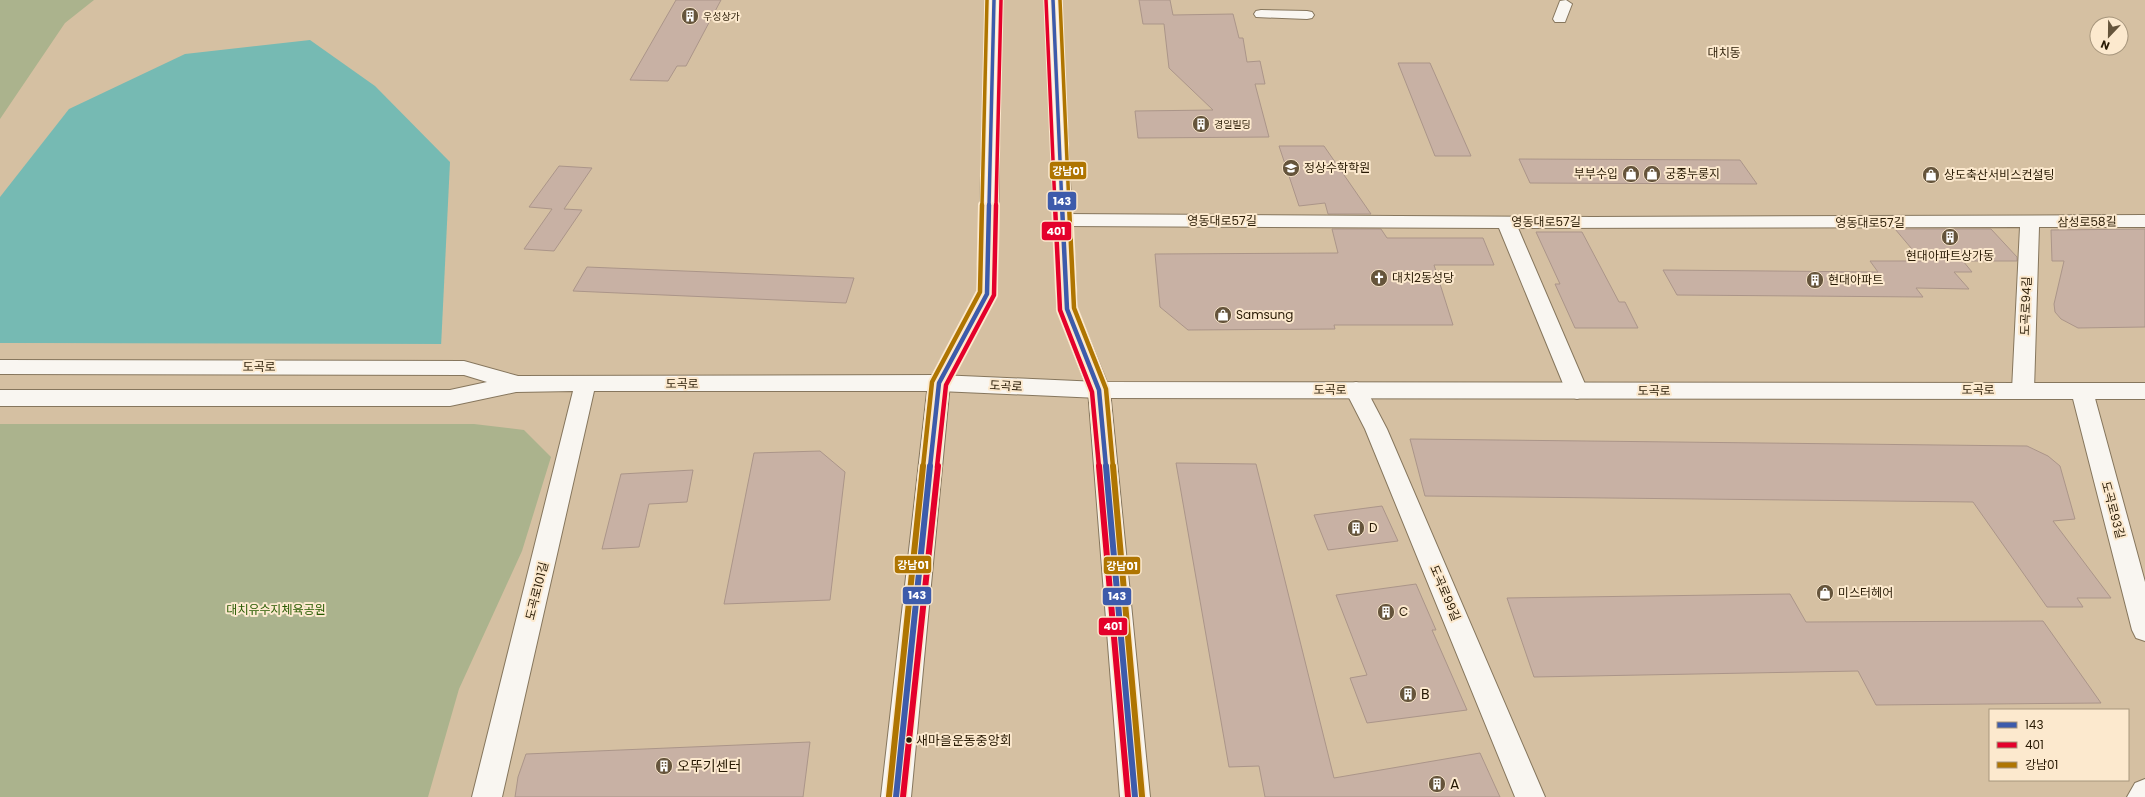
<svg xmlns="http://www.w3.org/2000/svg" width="2145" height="797" font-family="Poppins,'Noto Sans KR',sans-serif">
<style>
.green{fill:#abb38d}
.water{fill:#76bab3}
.pier{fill:#d5c0a2}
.building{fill:#c8b1a4;stroke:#ab9589}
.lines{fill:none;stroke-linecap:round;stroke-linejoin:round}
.street-casing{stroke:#86765d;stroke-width:2}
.secondary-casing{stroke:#86765d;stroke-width:2}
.primary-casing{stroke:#86765d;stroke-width:2}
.street{fill:#f9f6f1;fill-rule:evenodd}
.secondary{fill:#f9f6f1;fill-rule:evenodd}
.primary{fill:#f9f6f1;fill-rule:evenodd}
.bus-1-far2-casing{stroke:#fce9ce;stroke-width:5.5}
.bus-1-far1-casing{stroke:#fce9ce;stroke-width:8}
.bus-1-casing{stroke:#fce9ce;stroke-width:9}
.bus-2-far2-casing{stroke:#fce9ce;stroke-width:5.5}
.bus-2-far1-casing{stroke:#fce9ce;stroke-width:8}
.bus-2-casing{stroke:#fce9ce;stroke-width:9}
.bus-3-far2-casing{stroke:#fce9ce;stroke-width:5.5}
.bus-3-far1-casing{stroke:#fce9ce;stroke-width:8}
.bus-3-casing{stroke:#fce9ce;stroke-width:9}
.bus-1-far2{stroke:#3d5bab;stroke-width:3.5}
.bus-1-far1{stroke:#3d5bab;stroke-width:4.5}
.bus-1{stroke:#3d5bab;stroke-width:6}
.bus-2-far2{stroke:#e4002b;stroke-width:3.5}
.bus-2-far1{stroke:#e4002b;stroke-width:4.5}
.bus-2{stroke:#e4002b;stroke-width:6}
.bus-3-far2{stroke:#af7501;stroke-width:3.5}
.bus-3-far1{stroke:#af7501;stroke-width:4.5}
.bus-3{stroke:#af7501;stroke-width:6}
.bus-dot{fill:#281a04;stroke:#fce9ce;stroke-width:1.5}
.labels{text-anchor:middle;stroke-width:4;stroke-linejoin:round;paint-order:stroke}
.far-poi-label{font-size:10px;fill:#281a04;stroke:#fce9ce;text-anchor:start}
.far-quarter-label{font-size:12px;fill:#281a04;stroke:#fce9ce}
.poi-label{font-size:12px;fill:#281a04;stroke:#fce9ce;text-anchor:start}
.street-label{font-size:12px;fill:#281a04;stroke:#fce9ce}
.park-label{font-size:12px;fill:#275b00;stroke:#fce9ce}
.near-bus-label{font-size:13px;fill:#281a04;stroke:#fce9ce;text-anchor:start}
.near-poi-label{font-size:14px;fill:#281a04;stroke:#fce9ce;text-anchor:start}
.line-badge{stroke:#fce9ce;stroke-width:1.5}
.badge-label{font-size:11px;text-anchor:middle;font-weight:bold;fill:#fff}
</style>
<rect width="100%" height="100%" fill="#d5c0a2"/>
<!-- green -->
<path class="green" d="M0 0H94L65 23 0 119Z
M0 424H474L524 430 551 457 522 551 459 689 428 797H0Z"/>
<!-- water -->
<path class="water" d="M310 40 375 86 450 162 441 347 0 343V197L69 109 185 54Z"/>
<!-- pier -->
<path class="pier" d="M0 343 444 344 441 349 0 345Z"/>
<!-- building -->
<path class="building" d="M676 0H721L686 66H677L668 81 630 80Z
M1139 0H1170L1173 15 1233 14 1239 38H1243L1247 62 1260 61 1265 84H1255L1269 137 1138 138 1135 111 1213 110 1169 68 1164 24H1143Z
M1398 63H1430L1471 156H1435Z
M1279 146H1324L1371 214H1328L1325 203 1299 206Z
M1519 159 1740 160 1757 184 1530 183Z
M559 166 592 168 564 209 582 210 554 251 524 249 552 209 529 207Z
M1332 229H1381L1387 238H1483L1494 265H1434L1453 325H1334L1335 329 1188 330 1160 307 1155 254 1338 253Z
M1895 229H1991L2017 257V261H1963L1972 272H1954L1969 289 1916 288 1923 297 1677 295 1663 270 1878 272 1870 261H1922Z
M2145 229V327L2078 328 2061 319 2055 312 2054 304 2064 261H2052L2051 230Z
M1536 232H1582L1619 302H1625L1638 328H1575L1555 284H1560Z
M587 267 854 278 846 303 573 291Z
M1410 439 2027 446 2048 456 2060 466 2075 519 2053 521 2111 598H2077L2083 607H2047L1973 502 1425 496Z
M820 451 845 472 830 600 724 604 754 453Z
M1176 463 1256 464 1334 778 1480 753 1500 797H1265L1259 766 1229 767Z
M693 470 687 502 649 504 639 547 602 549 621 474Z
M1382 506 1398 541 1328 550 1314 515Z
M1416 584 1436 630H1432L1467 710 1367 723 1350 678 1367 675 1336 595Z
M1790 594 1806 622 2043 621 2101 703 1876 705 1858 671 1534 677 1507 598Z
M810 742 803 797H515L518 777 526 754Z"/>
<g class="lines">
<defs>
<path id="street" d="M1566 0 1572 4 1565 22H1555L1553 19 1560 1Z
M1261 10 1307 11 1312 12 1314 15 1312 18 1307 19 1256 17 1254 14 1256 11Z
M1063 214 1592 217 2145 215V227H2039L2034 390 2031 395 2023 398 2015 395 2012 390 2020 227 1518 228 1588 391 1585 396 1577 399 1569 396 1566 391 1499 228 1063 226 1056 224 1054 220 1056 216Z
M1356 382 1364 385 1387 429 1545 797H1515L1365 429 1345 390 1348 385Z
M2082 383 2090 386 2093 391 2145 582V641L2136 638 2132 630 2071 391 2074 386Z
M2145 779V797H2127L2135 783Z"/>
<path id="secondary" d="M0 360 464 361 518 376 939 375 1099 382 2145 383V399L1099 398 939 391H594L502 797H472L573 391 516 392 450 406H0V390H450L487 382 464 375 0 374Z"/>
<path id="primary" d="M987 0H1001L997 294 950 383 911 797H881L928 383 977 294Z
M1046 0H1060L1077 309 1110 390 1150 797H1120L1088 390 1057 309Z"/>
</defs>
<!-- street casing -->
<use href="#street" class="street-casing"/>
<!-- secondary casing -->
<use href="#secondary" class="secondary-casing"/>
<!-- primary casing -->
<use href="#primary" class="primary-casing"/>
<!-- street -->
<use href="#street" class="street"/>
<!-- secondary -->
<use href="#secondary" class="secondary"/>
<!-- primary -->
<use href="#primary" class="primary"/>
<defs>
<path id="bus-1-far2" d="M1053 0 1062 206
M989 206 994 0"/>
<path id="bus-1-far1" d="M1062 205 1067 309 1099 390 1106 467
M930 467 939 383 987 294 989 205"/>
<path id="bus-1" d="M1106 466 1135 797
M896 797 930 466"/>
<path id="bus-2-far2" d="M1046 0 1055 206
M996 206 1001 0"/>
<path id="bus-2-far1" d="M1055 205 1060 310 1092 392 1099 467
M937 467 946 385 994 295 996 205"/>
<path id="bus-2" d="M1099 466 1128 797
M903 797 938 466"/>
<path id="bus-3-far2" d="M1060 0 1069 206
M982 206 987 0"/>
<path id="bus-3-far1" d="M1069 205 1074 308 1106 389 1113 467
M923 467 932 382 980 292 982 205"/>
<path id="bus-3" d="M1113 466 1142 796
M889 796 923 466"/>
</defs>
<!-- bus-1-far2 casing -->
<use href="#bus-1-far2" class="bus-1-far2-casing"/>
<!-- bus-1-far1 casing -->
<use href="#bus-1-far1" class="bus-1-far1-casing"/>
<!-- bus-1 casing -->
<use href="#bus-1" class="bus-1-casing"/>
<!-- bus-2-far2 casing -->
<use href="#bus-2-far2" class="bus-2-far2-casing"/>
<!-- bus-2-far1 casing -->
<use href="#bus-2-far1" class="bus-2-far1-casing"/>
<!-- bus-2 casing -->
<use href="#bus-2" class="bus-2-casing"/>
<!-- bus-3-far2 casing -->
<use href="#bus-3-far2" class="bus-3-far2-casing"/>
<!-- bus-3-far1 casing -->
<use href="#bus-3-far1" class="bus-3-far1-casing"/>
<!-- bus-3 casing -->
<use href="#bus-3" class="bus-3-casing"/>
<!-- bus-1-far2 -->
<use href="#bus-1-far2" class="bus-1-far2"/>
<!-- bus-1-far1 -->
<use href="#bus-1-far1" class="bus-1-far1"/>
<!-- bus-1 -->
<use href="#bus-1" class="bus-1"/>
<!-- bus-2-far2 -->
<use href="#bus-2-far2" class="bus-2-far2"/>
<!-- bus-2-far1 -->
<use href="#bus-2-far1" class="bus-2-far1"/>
<!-- bus-2 -->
<use href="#bus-2" class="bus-2"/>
<!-- bus-3-far2 -->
<use href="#bus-3-far2" class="bus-3-far2"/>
<!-- bus-3-far1 -->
<use href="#bus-3-far1" class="bus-3-far1"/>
<!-- bus-3 -->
<use href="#bus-3" class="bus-3"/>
</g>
<!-- icons -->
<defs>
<symbol id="building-disc" viewBox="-11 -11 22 22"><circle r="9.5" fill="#65543b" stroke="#fce9ce"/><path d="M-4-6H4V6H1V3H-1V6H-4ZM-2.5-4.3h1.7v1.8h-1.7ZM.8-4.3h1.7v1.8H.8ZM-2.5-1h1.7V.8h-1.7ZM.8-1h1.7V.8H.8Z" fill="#fff"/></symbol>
<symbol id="school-disc" viewBox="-11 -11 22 22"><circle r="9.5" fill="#65543b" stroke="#fce9ce"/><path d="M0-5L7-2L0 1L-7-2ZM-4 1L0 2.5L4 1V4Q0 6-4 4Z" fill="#fff"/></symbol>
<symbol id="shop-disc" viewBox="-11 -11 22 22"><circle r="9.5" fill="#65543b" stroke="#fce9ce"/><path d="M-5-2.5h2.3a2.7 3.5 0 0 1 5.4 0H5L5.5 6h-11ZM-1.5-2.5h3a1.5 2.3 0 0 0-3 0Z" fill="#fff"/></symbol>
<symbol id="church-disc" viewBox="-11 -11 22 22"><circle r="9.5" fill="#65543b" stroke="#fce9ce"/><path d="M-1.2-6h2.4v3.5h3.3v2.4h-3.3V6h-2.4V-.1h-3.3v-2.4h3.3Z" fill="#fff"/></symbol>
</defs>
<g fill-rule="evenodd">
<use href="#building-disc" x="680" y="6" width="20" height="20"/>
<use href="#building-disc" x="1191" y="114" width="20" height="20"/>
<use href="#school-disc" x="1281" y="158" width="20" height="20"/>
<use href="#shop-disc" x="1621" y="164" width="20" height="20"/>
<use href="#shop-disc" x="1642" y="164" width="20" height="20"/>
<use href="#shop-disc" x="1921" y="165" width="20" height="20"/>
<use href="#building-disc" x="1940" y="227" width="20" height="20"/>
<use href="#church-disc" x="1369" y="268" width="20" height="20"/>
<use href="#building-disc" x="1805" y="270" width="20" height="20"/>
<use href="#shop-disc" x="1213" y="305" width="20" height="20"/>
<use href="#building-disc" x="1346" y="518" width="20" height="20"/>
<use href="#shop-disc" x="1815" y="583" width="20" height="20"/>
<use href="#building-disc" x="1376" y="602" width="20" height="20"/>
<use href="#building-disc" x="1398" y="684" width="20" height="20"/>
<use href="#building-disc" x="654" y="756" width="20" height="20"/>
<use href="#building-disc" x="1427" y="774" width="20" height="20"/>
</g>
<!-- markers -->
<circle class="bus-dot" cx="909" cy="740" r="3.5"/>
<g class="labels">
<!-- far-poi labels -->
<g class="far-poi-label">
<text x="703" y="20">우성상가</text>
<text x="1214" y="128">경일빌딩</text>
</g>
<!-- far-quarter labels -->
<g class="far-quarter-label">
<text x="1724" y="57">대치동</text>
</g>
<!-- poi labels -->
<g class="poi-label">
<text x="1304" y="172">정상수학학원</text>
<text x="1618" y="178" text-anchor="end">부부수입</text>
<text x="1665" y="178">궁중누룽지</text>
<text x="1944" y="179">상도축산서비스컨설팅</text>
<text x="1950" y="260" text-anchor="middle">현대아파트상가동</text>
<text x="1392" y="282">대치2동성당</text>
<text x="1828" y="284">현대아파트</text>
<text x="1236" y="319">Samsung</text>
<text x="1369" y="532">D</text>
<text x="1838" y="597">미스터헤어</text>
<text x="1399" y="616">C</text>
</g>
<!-- street labels -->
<g class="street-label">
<text x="1222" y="225">영동대로57길</text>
<text x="1546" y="226">영동대로57길</text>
<text transform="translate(2087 222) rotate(-1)" y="4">삼성로58길</text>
<text x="1870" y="227">영동대로57길</text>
<text transform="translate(2026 306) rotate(-88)" y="4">도곡로94길</text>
<text x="259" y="371">도곡로</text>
<text x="682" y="388">도곡로</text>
<text transform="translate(1006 386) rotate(3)" y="4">도곡로</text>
<text x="1330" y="394">도곡로</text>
<text x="1978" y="394">도곡로</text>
<text x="1654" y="395">도곡로</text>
<text transform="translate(2113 510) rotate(75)" y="4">도곡로93길</text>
<text transform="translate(537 591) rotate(-76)" y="4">도곡로101길</text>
<text transform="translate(1445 593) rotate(67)" y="4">도곡로99길</text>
</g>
<!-- park labels -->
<g class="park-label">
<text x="276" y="614">대치유수지체육공원</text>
</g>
<!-- near-bus labels -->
<g class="near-bus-label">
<text x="916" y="745">새마을운동중앙회</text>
</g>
<!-- near-poi labels -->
<g class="near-poi-label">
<text x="1421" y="699">B</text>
<text x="677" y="771">오뚜기센터</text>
<text x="1450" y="789">A</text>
</g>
</g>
<g class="line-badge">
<rect x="1049" y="161" width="38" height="19" rx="4" fill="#af7501"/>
<rect x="1047" y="191" width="30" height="20" rx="4" fill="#3d5bab"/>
<rect x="1041" y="221" width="31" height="20" rx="4" fill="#e4002b"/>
<rect x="894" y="555" width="38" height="19" rx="4" fill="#af7501"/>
<rect x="1103" y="556" width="38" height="19" rx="4" fill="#af7501"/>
<rect x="902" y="586" width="30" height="19" rx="4" fill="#3d5bab"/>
<rect x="1102" y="587" width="30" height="19" rx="4" fill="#3d5bab"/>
<rect x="1098" y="617" width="30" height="19" rx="4" fill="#e4002b"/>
</g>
<g class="badge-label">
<text x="1068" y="175">강남01</text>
<text x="1062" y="205">143</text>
<text x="1056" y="235">401</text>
<text x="913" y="569">강남01</text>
<text x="1122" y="570">강남01</text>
<text x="917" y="599">143</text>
<text x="1117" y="600">143</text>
<text x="1113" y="630">401</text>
</g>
<!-- legend -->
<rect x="1989" y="709" width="140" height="72" fill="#fce9ce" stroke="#a7967d"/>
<rect x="1997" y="722" width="20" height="6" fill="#3d5bab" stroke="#a7967d"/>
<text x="2025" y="729" font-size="12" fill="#281a04">143</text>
<rect x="1997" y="742" width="20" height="6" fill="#e4002b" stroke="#a7967d"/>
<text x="2025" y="749" font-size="12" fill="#281a04">401</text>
<rect x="1997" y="762" width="20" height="6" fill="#af7501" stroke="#a7967d"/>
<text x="2025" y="769" font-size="12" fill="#281a04">강남01</text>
<!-- north arrow -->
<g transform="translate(2109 36) rotate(202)"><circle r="19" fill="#fce9ce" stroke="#a7967d"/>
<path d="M0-3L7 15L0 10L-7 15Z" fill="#65543b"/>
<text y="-6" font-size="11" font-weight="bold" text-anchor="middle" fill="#281a04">N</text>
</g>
</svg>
